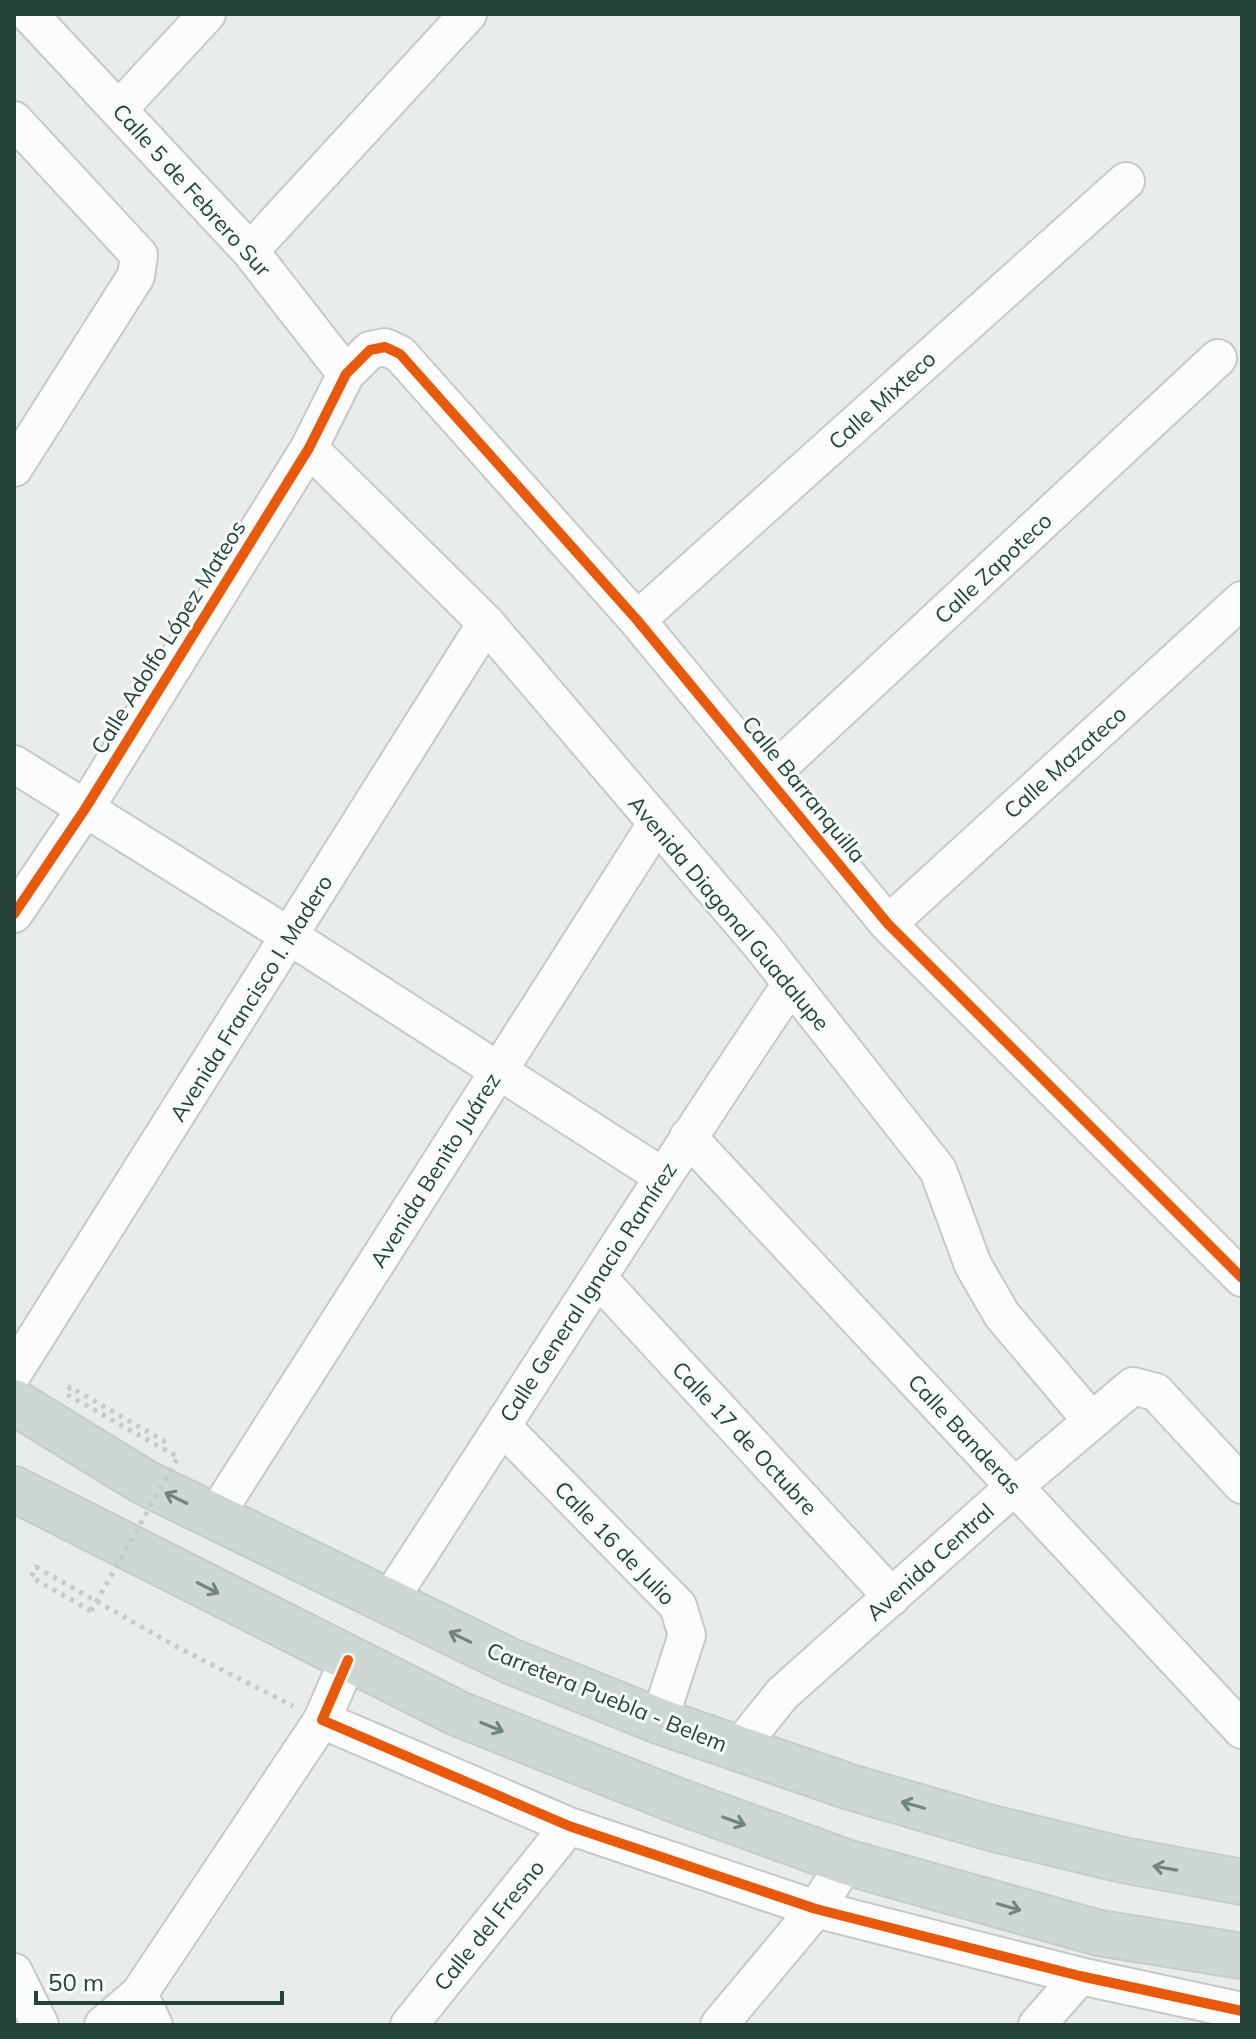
<svg xmlns="http://www.w3.org/2000/svg" width="1256" height="2039" font-family="Mulish,sans-serif">
<style>
.lines{fill:none;stroke-linecap:round;stroke-linejoin:round}
.minor-casing{stroke:#c5cac8;stroke-width:40}
.major-casing{stroke:#c3ccc9;stroke-width:48}
.path{stroke:#c3ccca;stroke-width:5;stroke-dasharray:4 6;stroke-linecap:butt}
.minor{stroke:#fcfcfc;stroke-width:36}
.major{stroke:#cfd7d5;stroke-width:44}
.path-bridge{stroke:#c3ccca;stroke-width:5;stroke-dasharray:4 6;stroke-linecap:butt}
.cycleway-casing{stroke:#f7fbf9;stroke-width:15}
.cycleway{stroke:#e8590c;stroke-width:10}
.oneway{stroke:#718580}
.labels{text-anchor:middle;stroke-width:6;stroke-linejoin:round;paint-order:stroke}
.street-label{font-size:22px;fill:#24423a;stroke:#f7fbf9}
</style>
<rect width="100%" height="100%" fill="#e8edeb"/>
<g class="lines">
<defs>
<path id="minor" d="M29 14 250 251 346 374
M119 109 207 14
M14 120 139 255 136 276 14 468
M250 251 468 14
M309 448 486 623 761 945 938 1170 973 1265 1002 1315 1091 1420
M637 620 1126 181
M14 764 291 937 662 1176
M768 777 1218 358
M14 914 85 809 309 448 346 374 370 350 385 347 400 354 637 620 888 924 1242 1278
M888 924 1242 600
M688 1137 1242 1730
M599 1279 892 1597
M14 1372 486 623
M503 1427 678 1606 687 1635 659 1721
M215 1516 656 824
M388 1602C523 1396 653 1188 791 984
M348 1660 322 1720 569 1826 816 1909 1080 1976 1242 2011
M738 1749 782 1694 1014 1487 1133 1386 1156 1392 1242 1485
M14 1972 40 2025
M139 1994 154 2025
M103 2025 139 1994 322 1720
M409 2025 569 1826
M719 2025 816 1909 846 1862
M1037 2025 1080 1976"/>
<path id="major" d="M14 1402 144 1482 510 1661 659 1721 850 1787 991 1828 1123 1860 1242 1882
M14 1489 459 1714 678 1801 846 1862 1099 1933 1242 1956"/>
</defs>
<!-- minor casing -->
<use href="#minor" class="minor-casing"/>
<!-- major casing -->
<use href="#major" class="major-casing"/>
<!-- path -->
<path class="path" d="M91 1611 31 1577 36 1567 179 1648 293 1706"/>
<!-- minor -->
<use href="#minor" class="minor"/>
<!-- major -->
<use href="#major" class="major"/>
<!-- path-bridge -->
<path class="path-bridge" d="M91 1611 178 1457 66 1394 70 1387 166 1442"/>
<defs>
<path id="cycleway" d="M14 914 85 809 309 448 346 374 370 350 385 347 400 354 637 620 888 924 1242 1278
M348 1660 322 1720 569 1826 816 1909 1080 1976 1242 2011"/>
</defs>
<!-- cycleway casing -->
<use href="#cycleway" class="cycleway-casing"/>
<!-- cycleway -->
<use href="#cycleway" class="cycleway"/>
</g>
<!-- one-way arrows -->
<defs><path id="oneway-shaft" d="M-6 0H5M1.5-3L5.5 0L1.5 3" fill="none" stroke-width="1.6" stroke-linecap="round" stroke-linejoin="round" transform="scale(2)"/></defs>
<g class="oneway">
<use href="#oneway-shaft" transform="translate(176 1498) rotate(-154)"/>
<use href="#oneway-shaft" transform="translate(208 1588) rotate(27)"/>
<use href="#oneway-shaft" transform="translate(460 1637) rotate(-154)"/>
<use href="#oneway-shaft" transform="translate(492 1727) rotate(22)"/>
<use href="#oneway-shaft" transform="translate(913 1805) rotate(-164)"/>
<use href="#oneway-shaft" transform="translate(734 1821) rotate(20)"/>
<use href="#oneway-shaft" transform="translate(1165 1868) rotate(-170)"/>
<use href="#oneway-shaft" transform="translate(1009 1907) rotate(16)"/>
</g>
<g class="labels">
<!-- street labels -->
<g class="street-label">
<text transform="translate(192 190) rotate(48)" y="8">Calle 5 de Febrero Sur</text>
<text transform="translate(882 400) rotate(-42)" y="8">Calle Mixteco</text>
<text transform="translate(993 568) rotate(-43)" y="8">Calle Zapoteco</text>
<text transform="translate(168 637) rotate(-58)" y="8">Calle Adolfo López Mateos</text>
<text transform="translate(1065 762) rotate(-42)" y="8">Calle Mazateco</text>
<text transform="translate(804 789) rotate(51)" y="8">Calle Barranquilla</text>
<text transform="translate(729 913) rotate(50)" y="8">Avenida Diagonal Guadalupe</text>
<text transform="translate(251 998) rotate(-58)" y="8">Avenida Francisco I. Madero</text>
<text transform="translate(435 1170) rotate(-58)" y="8">Avenida Benito Juárez</text>
<text transform="translate(588 1292) rotate(-57)" y="8">Calle General Ignacio Ramírez</text>
<text transform="translate(965 1434) rotate(47)" y="8">Calle Banderas</text>
<text transform="translate(745 1438) rotate(47)" y="8">Calle 17 de Octubre</text>
<text transform="translate(615 1543) rotate(46)" y="8">Calle 16 de Julio</text>
<text transform="translate(930 1562) rotate(-42)" y="8">Avenida Central</text>
<text transform="translate(607 1697) rotate(22)" y="8">Carretera Puebla - Belem</text>
<text transform="translate(489 1925) rotate(-51)" y="8">Calle del Fresno</text>
</g>
</g>
<!-- border -->
<rect width="1256" height="2039" fill="none" stroke="#24423a" stroke-width="32"/>
<!-- scale -->
<path d="M36 1991v12h246v-12" fill="none" stroke="#24423a" stroke-width="4"/>
<text x="48" y="1991" font-size="24" fill="#24423a" stroke="#f7fbf9" stroke-width="6" paint-order="stroke">50 m</text>
</svg>
